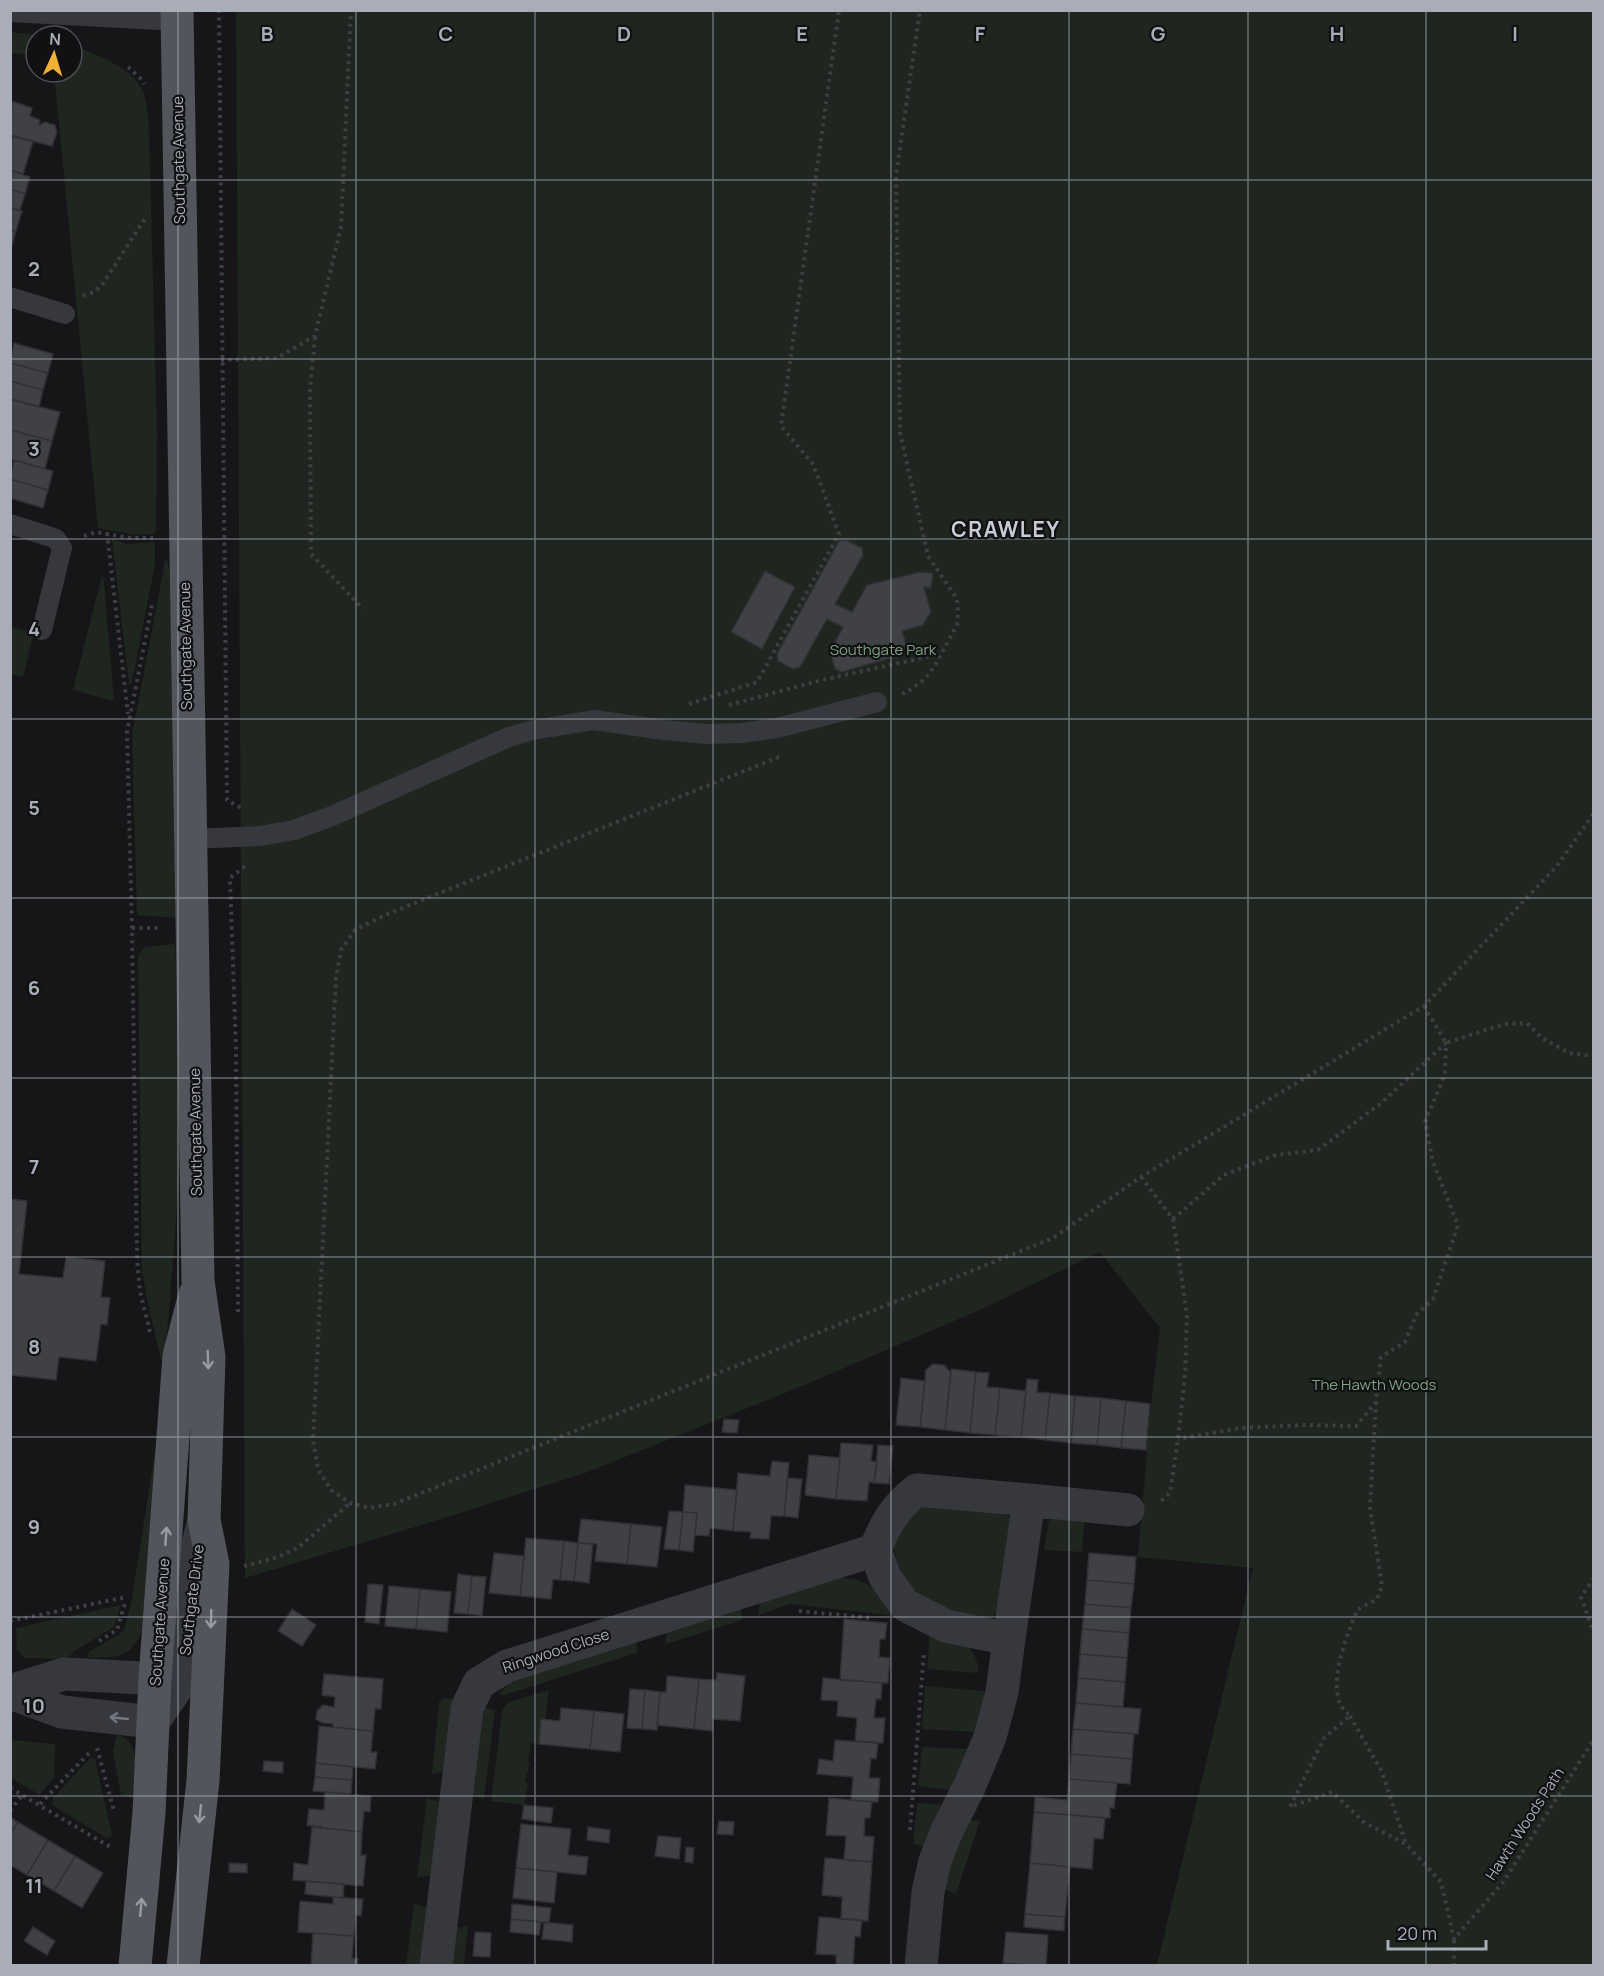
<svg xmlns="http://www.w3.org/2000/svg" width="1604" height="1976" font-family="Manrope,sans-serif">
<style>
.green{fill:#1e261f}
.building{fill:#404145;stroke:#303034;stroke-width:1.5}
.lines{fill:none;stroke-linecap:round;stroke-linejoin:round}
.path{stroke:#3d3f44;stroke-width:4;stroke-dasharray:3 4.5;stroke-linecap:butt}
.service{stroke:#37383d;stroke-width:20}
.minor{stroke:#37383d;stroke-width:33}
.primary{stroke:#53555c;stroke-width:33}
.oneway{stroke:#979ba6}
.oneway2{stroke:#757881}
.grid{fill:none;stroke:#a8adb8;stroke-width:1.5;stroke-opacity:0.55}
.labels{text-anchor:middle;stroke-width:4.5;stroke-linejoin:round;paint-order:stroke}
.street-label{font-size:15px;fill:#a8adb8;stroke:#111113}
.park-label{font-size:15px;fill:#7fa381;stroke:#111113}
.district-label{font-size:21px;font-weight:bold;letter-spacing:1.5px;fill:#c9ccd4;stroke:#111113}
.grid-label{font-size:20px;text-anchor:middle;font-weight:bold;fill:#a8adb8;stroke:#111113;stroke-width:4.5;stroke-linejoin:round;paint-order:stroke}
</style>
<rect width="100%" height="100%" fill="#161618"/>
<!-- green -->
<path class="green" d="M236 11H1593V1965H1157L1253 1568 1138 1557 1147 1452 1146 1450 1160 1328 1100 1252 982 1309 795 1389 585 1473 425 1524 245 1578Z
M10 32 44 36H36V55L11 53Z
M72 45C96 55 135 67 144 94 148 105 148 120 149 132L157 433 156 530 154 534 134 535 98 528 54 72H72Z
M112 539 127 544 155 542V564L132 683 129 685Z
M166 556 170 572 176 918 137 915 132 735Z
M103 572 114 701 73 690Z
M11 627 34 632 23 677 11 674Z
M175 944C178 1002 181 1060 180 1118 180 1198 171 1279 165 1359L161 1360 148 1303 142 1272 138 955 145 947Z
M158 1432 143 1627C132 1660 117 1657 87 1658L89 1652 124 1631 132 1598Z
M923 1504 1001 1511 1010 1517 998 1611 990 1618 976 1619 956 1616 920 1598 899 1568 894 1549 897 1531Z
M1055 1513 1084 1522 1082 1552 1044 1550 1049 1521Z
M838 1578C870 1578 879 1591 896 1616L790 1604 758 1615 760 1600Z
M121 1605 114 1627 73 1652 68 1659 25 1658 17 1650 16 1628Z
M740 1607 743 1620 665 1644 667 1630Z
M930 1631C958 1640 975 1640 979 1673L927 1669Z
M636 1639 637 1653 501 1696 500 1692 519 1676Z
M925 1686 984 1691 985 1707 976 1732 922 1729Z
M549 1690 545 1720 541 1719 539 1744 531 1743 528 1762 530 1763 525 1782 528 1783 524 1805 491 1801 502 1712 505 1706 510 1702Z
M444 1698 453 1699 446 1764 443 1771 432 1774 439 1702Z
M483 1707 495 1710 484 1799 472 1796Z
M117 1734C143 1743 136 1776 136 1798L121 1795 113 1751Z
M11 1740 55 1744 54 1777 40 1795 11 1778Z
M922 1747 969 1749 950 1790 918 1786Z
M90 1758 95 1759 112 1835 108 1839 52 1805 53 1798Z
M427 1798 440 1802 431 1875 417 1878Z
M917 1803 944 1805 926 1847 913 1844Z
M970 1820 980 1821 956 1894 944 1889 950 1863Z
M414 1904 427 1907 422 1965 406 1966Z
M468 1926 464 1965 450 1966 455 1928Z"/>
<!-- building -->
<path class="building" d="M12 101 32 108 30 116 40 120 39 125 45 122 55 125 57 132 52 146 10 135Z
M13 136 33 142 23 174 10 170V145Z
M10 170 30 177 25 194 10 189Z
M10 189 25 194 20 210 10 208Z
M10 208 22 211 16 231 10 230Z
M10 230 16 231 11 249H10Z
M14 343 53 354 48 373 10 363Z
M10 363 48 373 43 390 10 381Z
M10 381 43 390 39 407 10 399Z
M10 399 60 412 52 441 10 430Z
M10 430 52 441 45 469 10 459Z
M14 460 53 471 48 490 10 479Z
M10 479 48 490 43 508 10 498Z
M846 540 862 548 863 555 835 604 852 612 867 585 920 572 933 573 931 588 924 587 931 612 923 625 902 631 906 644 901 655 842 672 835 669 830 652 843 627 827 619 800 667 793 669 778 661 777 654 839 541Z
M765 571 795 587 762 649 731 632Z
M10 1199 27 1201 19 1274 63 1278 66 1257 105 1261 101 1297 110 1298 107 1325 101 1324 96 1361 59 1357 56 1380 10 1375Z
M933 1364 944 1365 951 1373 945 1430 920 1427 926 1370Z
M951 1369 976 1372 970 1433 945 1430Z
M976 1372 989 1373 987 1387 1000 1388 995 1435 970 1433Z
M901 1378 925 1381 920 1427 896 1425Z
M1027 1379 1038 1380 1037 1392 1050 1393 1045 1440 1021 1437Z
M1000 1388 1026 1391 1021 1437 995 1435Z
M1050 1393 1075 1396 1071 1443 1045 1440Z
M1075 1396 1101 1398 1097 1445 1071 1443Z
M1101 1398 1126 1401 1121 1448 1097 1445Z
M1126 1401 1150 1404 1146 1450 1121 1448Z
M724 1419 739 1420 737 1433 722 1432Z
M841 1443 873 1445 871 1461 877 1462 874 1483 869 1482 867 1501 836 1499Z
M878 1445 893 1446 889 1484 874 1483Z
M809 1455 840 1458 836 1499 805 1495Z
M772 1461 789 1463 784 1516H771L769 1539 750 1538 751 1532 733 1531 738 1473 770 1476Z
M788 1478 802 1479 798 1518 784 1516Z
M685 1485 737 1490 733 1531 710 1528 709 1536 695 1535 697 1513 683 1512Z
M669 1511 683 1512 679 1550 664 1549Z
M683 1512 697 1513 693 1552 679 1550Z
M581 1519 631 1524 627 1564 595 1561 597 1544 578 1543Z
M631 1524 662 1527 657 1567 627 1564Z
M526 1538 564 1541 560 1580 553 1579 551 1599 520 1596Z
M564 1541 578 1543 574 1581 560 1580Z
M578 1543 593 1544 589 1583 574 1581Z
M494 1553 524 1556 520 1596 489 1593Z
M1089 1553 1136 1557 1134 1584 1087 1580Z
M458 1574 472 1576 468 1614 454 1613Z
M472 1576 486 1577 482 1616 468 1614Z
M1087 1580 1134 1584 1131 1608 1085 1604Z
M368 1584 383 1585 379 1624 365 1622Z
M389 1586 420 1589 416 1629 385 1626Z
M420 1589 451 1592 447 1632 416 1629Z
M1085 1604 1131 1608 1129 1633 1082 1629Z
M292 1609 316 1625 302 1646 278 1631Z
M844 1619 887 1623 885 1639H880L879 1657 890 1658 888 1683 840 1680Z
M1082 1629 1129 1633 1127 1658 1080 1654Z
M1080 1654 1127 1658 1125 1682 1078 1678Z
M717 1673 745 1676 740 1721 713 1719 712 1731 694 1729 699 1679 716 1680Z
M324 1674 383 1679 381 1709H375L373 1731 333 1727V1724L322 1723 316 1719 317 1711 323 1705 334 1707 335 1697 322 1695Z
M667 1676 699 1679 694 1729 657 1725 660 1692H666Z
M823 1678 882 1683 881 1699H876L874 1718H885L883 1743 855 1741 857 1718 837 1716 838 1701 821 1700Z
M1078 1678 1125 1682 1123 1707 1076 1703Z
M630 1689 645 1690 642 1729 627 1728Z
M645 1690 660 1692 657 1730 642 1729Z
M1076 1703 1141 1709 1138 1734 1073 1729Z
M561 1708 594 1711 590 1749 539 1744 541 1719 560 1721Z
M594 1711 624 1714 620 1752 590 1749Z
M319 1726 373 1731 371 1752H377L375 1769 316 1763Z
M1073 1729 1134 1734 1132 1759 1071 1754Z
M835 1740 878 1743 876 1759 871 1758 869 1778H880L878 1802 851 1800 853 1777 817 1774 819 1759 833 1761Z
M1071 1754 1132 1759 1130 1784 1069 1779Z
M264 1761 283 1762V1773L263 1771Z
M316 1763 353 1767 352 1780 315 1777Z
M315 1777 352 1780 351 1794 313 1791Z
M1069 1779 1117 1783 1114 1808H1110V1818L1034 1812 1035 1797 1067 1800Z
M325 1792 371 1796 370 1812 364 1811 362 1832 322 1828V1827L307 1825 309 1809 324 1810Z
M829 1798 872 1802 870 1818H865L864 1836 874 1837 872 1862 844 1860 846 1836 826 1835Z
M524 1805 553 1808 551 1823 522 1819Z
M1034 1812 1105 1818 1103 1839 1094 1838 1092 1869 1030 1863Z
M10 1817 18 1822 10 1835Z
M719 1821 734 1822 733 1835 717 1834Z
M18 1822 48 1840 27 1875 10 1865V1835Z
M521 1824 571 1829 568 1855 588 1857 586 1875 516 1868Z
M312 1827 362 1832 361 1855H366L363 1886 293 1880 294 1863 308 1865Z
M588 1827 610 1830 609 1843 587 1840Z
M658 1836 681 1838 679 1859 655 1856Z
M48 1840 75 1856 54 1891 27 1875Z
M686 1847 694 1848 693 1863 685 1862Z
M75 1856 103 1873 82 1908 54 1891Z
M825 1858 872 1862 868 1921 841 1919 842 1897 822 1895Z
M229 1863 247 1864V1873L229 1872Z
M1030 1863 1070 1867 1065 1917 1025 1914Z
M516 1868 557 1872 554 1903 513 1898Z
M306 1881 344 1884 343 1898 305 1894Z
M333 1897 363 1899 361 1916 356 1915 354 1936 298 1932 300 1901 333 1904Z
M512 1904 551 1908 549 1923 511 1919Z
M1025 1914 1065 1917 1064 1931 1024 1927Z
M819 1917 862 1920 860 1937 855 1936 853 1966H836V1955L816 1954Z
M511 1919 541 1922 539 1935 510 1932Z
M544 1922 573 1925 572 1942 542 1939Z
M33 1927 55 1941 47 1955 24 1941Z
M475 1932 491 1933 490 1957 473 1956Z
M1006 1932 1048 1935 1046 1966 1003 1963Z
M313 1933 354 1936 352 1958 358 1959 357 1966 311 1965Z"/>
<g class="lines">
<!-- path -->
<path class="path" d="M219 10 227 800 243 809
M128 67 141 79 144 84
M83 296 94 292 102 285 146 217
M315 337 310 390 311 554 363 609
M221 360 277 358 315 336 341 227 351 10
M107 533 128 714
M84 536 96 532 131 538H153
M902 694 913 688 925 679 934 667 957 625 958 613 957 599 928 556 900 433 896 175 920 10
M689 704 757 682 839 534 813 464 781 426 839 10
M729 705 822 680 940 654
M779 757 385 915 355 930 341 950 336 978 313 1440 318 1469 331 1490 350 1503 370 1508 394 1504 1053 1238 1141 1177 1424 1006 1557 866 1594 813
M132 928H161
M1424 1006 1446 1043 1504 1024 1527 1023 1542 1038 1569 1053 1594 1056
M1141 1177 1173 1219 1187 1315 1185 1375 1178 1439 1170 1493 1160 1502
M1173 1219 1224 1175 1276 1155 1318 1150 1380 1104 1446 1043 1445 1074 1425 1122 1433 1162 1458 1225 1433 1299 1416 1315 1405 1342 1381 1357 1376 1402 1356 1426 1306 1425 1240 1428 1178 1439
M238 1312 236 1049 230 878 248 864
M150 1332 140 1291 137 1259 132 928 127 732 152 605
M1376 1402 1370 1508 1382 1586 1377 1599 1357 1610C1347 1636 1331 1673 1339 1701 1340 1707 1346 1711 1350 1716L1324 1738 1290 1807 1332 1792 1365 1823 1406 1844 1441 1882 1454 1939 1504 1881 1594 1739
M244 1566 278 1557 299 1547 350 1503
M1594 1578 1581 1597 1594 1634
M799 1611 872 1618
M10 1621 127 1597
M99 1641 117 1630 125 1603
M1350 1716 1382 1772 1406 1844
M97 1748 114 1811
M10 1788 112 1848
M40 1804 92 1750
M10 1811 23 1794
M910 1830 924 1652
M1454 1966V1939"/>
<!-- service -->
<path class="service" d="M10 12 177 21
M10 297 65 314
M10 524 51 537 56 539 62 548 42 630
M190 839 260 836 294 830 332 816 509 737 533 730 594 720 664 730 706 734 741 733 777 728 877 702"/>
<!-- minor -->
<path class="minor" d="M1009 1639 1029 1500 1128 1510
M10 1691 64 1674 183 1680
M10 1693 62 1712 153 1722 182 1680 187 1649 193 1563 204 1520
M436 1966 467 1708 479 1683 507 1666 875 1550
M921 1966 928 1892 935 1861 946 1833 970 1785 990 1737 1002 1692 1009 1639 946 1626 905 1605 885 1577 875 1550C886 1523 894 1508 917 1490L1029 1500"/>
<!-- primary -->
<path class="primary" d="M177 10 198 1281 209 1357 204 1520 213 1564 203 1780 183 1966
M135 1966 149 1813 155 1678 179 1356 195 1294"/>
</g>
<!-- one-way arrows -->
<defs><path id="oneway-shaft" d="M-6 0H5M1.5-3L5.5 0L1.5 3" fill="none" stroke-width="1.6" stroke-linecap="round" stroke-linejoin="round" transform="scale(1.5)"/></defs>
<g class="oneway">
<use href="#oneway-shaft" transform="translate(208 1360) rotate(88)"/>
<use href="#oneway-shaft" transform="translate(166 1536) rotate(-86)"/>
<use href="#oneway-shaft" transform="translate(211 1619) rotate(92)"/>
<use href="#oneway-shaft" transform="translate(200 1814) rotate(96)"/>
<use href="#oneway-shaft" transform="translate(141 1907) rotate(-85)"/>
</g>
<use class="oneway2" href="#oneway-shaft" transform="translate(119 1718) rotate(-174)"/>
<!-- grid -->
<path class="grid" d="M178 10V1966M356 10V1966M535 10V1966M713 10V1966M891 10V1966M1069 10V1966M1248 10V1966M1426 10V1966M10 180H1594M10 359H1594M10 539H1594M10 719H1594M10 898H1594M10 1078H1594M10 1257H1594M10 1437H1594M10 1617H1594M10 1796H1594"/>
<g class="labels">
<!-- street labels -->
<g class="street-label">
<text transform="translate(179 160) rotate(-91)" y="5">Southgate Avenue</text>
<text transform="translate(186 646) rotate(-91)" y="5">Southgate Avenue</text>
<text transform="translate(196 1132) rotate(-91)" y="5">Southgate Avenue</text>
<text transform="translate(192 1600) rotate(-83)" y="5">Southgate Drive</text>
<text transform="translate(160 1622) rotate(-86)" y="5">Southgate Avenue</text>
<text transform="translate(556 1651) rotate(-18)" y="5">Ringwood Close</text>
<text transform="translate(1525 1824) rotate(-57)" y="5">Hawth Woods Path</text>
</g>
<!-- park labels -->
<g class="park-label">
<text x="883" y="655">Southgate Park</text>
<text x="1374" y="1390">The Hawth Woods</text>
</g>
<!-- district labels -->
<g class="district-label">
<text x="1006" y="537">CRAWLEY</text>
</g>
</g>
<g class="grid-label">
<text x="267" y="41">B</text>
<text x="446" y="41">C</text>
<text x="624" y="41">D</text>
<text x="802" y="41">E</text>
<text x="980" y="41">F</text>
<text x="1158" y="41">G</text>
<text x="1337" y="41">H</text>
<text x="1515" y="41">I</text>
<text x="34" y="276">2</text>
<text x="34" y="456">3</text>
<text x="34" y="636">4</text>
<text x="34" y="815">5</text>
<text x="34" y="995">6</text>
<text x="34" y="1174">7</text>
<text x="34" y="1354">8</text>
<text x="34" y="1534">9</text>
<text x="34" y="1713">10</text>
<text x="34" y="1893">11</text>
</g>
<!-- border -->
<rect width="1604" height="1976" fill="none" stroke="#a8adb8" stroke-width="24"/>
<!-- north arrow -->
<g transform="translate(54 54) rotate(4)"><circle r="28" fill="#111113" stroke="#4d4f55" stroke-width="1.5"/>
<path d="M0-4.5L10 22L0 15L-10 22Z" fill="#f2b134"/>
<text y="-9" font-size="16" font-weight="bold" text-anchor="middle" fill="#a8adb8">N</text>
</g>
<!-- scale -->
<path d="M1388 1940v9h98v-9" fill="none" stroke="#a8adb8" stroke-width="3"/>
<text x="1397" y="1940" font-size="18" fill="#a8adb8" stroke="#111113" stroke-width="4.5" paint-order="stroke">20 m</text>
</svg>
